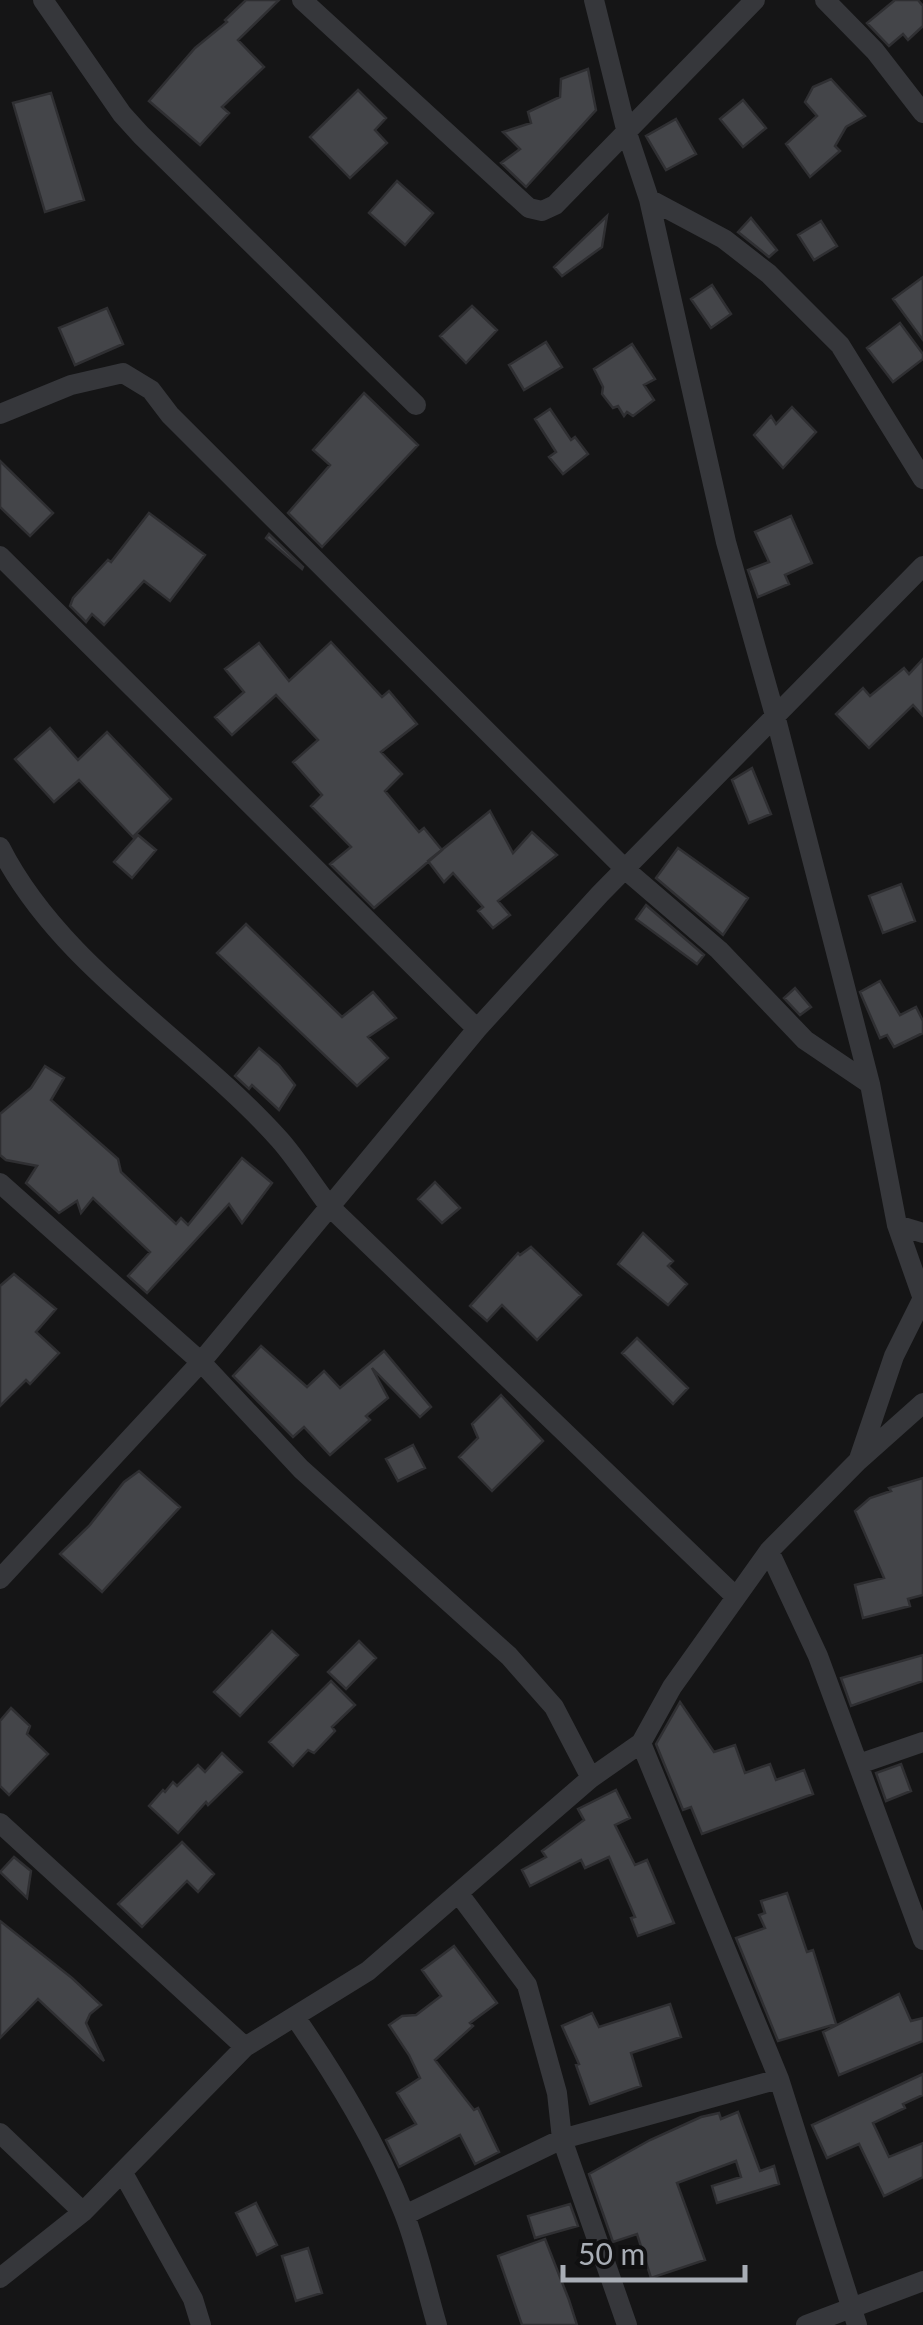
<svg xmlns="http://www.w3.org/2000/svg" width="923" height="2325" font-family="Lato,sans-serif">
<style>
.building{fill:#444549;stroke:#2f2f32;stroke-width:2.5}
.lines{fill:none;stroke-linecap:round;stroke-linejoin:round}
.minor{stroke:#36373b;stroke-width:20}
</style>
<rect width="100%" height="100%" fill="#151516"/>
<!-- building -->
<path class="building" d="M246 0H279L238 40 264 67 222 107 229 113 200 145 149 101 195 48 227 22 225 20Z
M895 0H918L923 6V26L908 40 903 34 889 46 867 23Z
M588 69 596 110 526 187 501 163 520 149 503 132 531 123 528 112 560 97 561 79Z
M831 79 865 116 846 127 835 146 840 151 810 177 786 144 817 116 805 102 813 87Z
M358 90 386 118 375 130 387 143 350 178 310 137Z
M51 93 84 200 45 212 13 103Z
M743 100 766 128 743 147 720 119Z
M676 119 696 154 666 170 646 136Z
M397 181 433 213 405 245 369 213Z
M607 216 602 247 562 276 554 267Z
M751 218 777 250 769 257 738 232Z
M821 221 837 246 814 260 798 235Z
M923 277V340L893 299Z
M712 285 731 314 711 328 691 299Z
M472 306 497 330 466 363 440 336Z
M107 308 123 344 75 365 59 328Z
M900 323 923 354V359L893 382 867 348Z
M546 342 562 367 524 390 509 365Z
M632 344 655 379 644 385 654 400 633 416 627 412 624 416 618 406 613 408 602 394 603 387 594 369Z
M364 393 418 445 322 547 288 513 330 465 313 450Z
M792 407 816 432 783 468 754 435 771 416 776 424Z
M550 409 571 440 575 437 588 454 563 474 549 457 556 452 535 419Z
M0 461 53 513 30 536 0 507Z
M149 513 205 555 170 601 144 581 104 625 92 614 86 622 70 606 73 598 108 560 111 562Z
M791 516 812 563 785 575 789 584 758 597 748 570 769 562 755 532Z
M269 534 303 567 302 569 266 538Z
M331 642 382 697 389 691 417 724 381 752 402 774 385 791 419 832 424 828 442 850 374 908 330 864 351 847 311 806 322 795 293 762 318 740 276 695 232 735 215 717 244 692 225 669 259 643 289 681Z
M923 659V716L913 705 869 748 836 714 863 688 870 696 904 668 909 674Z
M50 728 78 760 107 732 171 799 133 837 79 780 54 802 15 759Z
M752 768 771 814 749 823 732 780Z
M490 811 513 853 532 832 557 855 498 901 510 915 493 928 478 911 483 907 453 873 444 882 428 861Z
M138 835 156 850 132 878 114 862Z
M678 848 748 898 723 935 656 878Z
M901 884 915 921 883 933 869 896Z
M646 905 704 955 697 964 636 919Z
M246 924 342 1017 373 992 396 1018 368 1037 388 1058 357 1086 217 953Z
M880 981 900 1015 916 1007 923 1021V1033L894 1047 887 1035 880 1038 860 992Z
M795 988 811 1007 800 1015 784 998Z
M259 1048 279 1065 295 1085 279 1110 252 1085 249 1089 235 1076Z
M45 1066 64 1078 51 1100 118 1159 121 1172 176 1224 181 1218 188 1225 242 1158 272 1183 242 1223 229 1204 147 1293 128 1276 150 1252 93 1198 81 1213 77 1201 59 1213 26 1183 37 1166 6 1160 0 1155V1114L31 1088Z
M435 1182 460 1208 442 1223 418 1199Z
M643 1233 673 1261 668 1266 687 1284 668 1305 618 1264Z
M531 1247 581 1295 537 1340 502 1305 487 1321 470 1306 518 1253 520 1255Z
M14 1274 56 1309 36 1332 59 1353 30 1384 26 1380 0 1406V1286Z
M637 1338 688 1388 673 1404 622 1353Z
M261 1346 307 1387 324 1371 340 1388 384 1351 431 1407 420 1417 372 1368 388 1398 366 1416 370 1420 330 1455 304 1427 293 1437 233 1376Z
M501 1395 543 1441 492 1491 459 1457 478 1438 472 1424Z
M413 1445 425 1468 398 1481 386 1459Z
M139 1471 180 1507 102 1592 60 1554 89 1526 124 1482Z
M923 1478V1595L908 1599 910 1606 863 1618 855 1585 884 1578 855 1511 870 1498 891 1491 889 1488Z
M272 1631 298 1655 240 1716 214 1692Z
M359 1641 376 1658 346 1689 328 1672Z
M923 1655V1681L851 1706 841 1678Z
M331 1681 355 1705 332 1727 335 1731 314 1753 308 1750 293 1766 269 1742Z
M680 1702 714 1752 735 1745 745 1773 770 1764 776 1780 804 1770 813 1794 702 1834 691 1807 683 1810 656 1744Z
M11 1708 30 1726 27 1734 48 1754 9 1795 0 1786V1721Z
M222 1753 242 1772 208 1805 206 1802 178 1833 149 1806 163 1790 165 1792 173 1782 177 1786 198 1765 205 1772Z
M901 1764 911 1791 886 1801 876 1773Z
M616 1790 630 1818 615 1825 635 1865 647 1860 674 1923 638 1936 631 1918 635 1917 609 1857 585 1868 581 1860 530 1886 522 1870 546 1857 542 1851 584 1820 578 1809Z
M182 1842 214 1874 198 1892 187 1881 142 1927 118 1904Z
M14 1857 31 1871 27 1898 0 1872Z
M787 1893 807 1952 813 1950 836 2024 778 2041 736 1938 765 1928 759 1915 765 1913 761 1901Z
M0 1921 72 1978 101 2005 90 2014 86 2023 104 2061 38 1999 0 2038Z
M454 1946 497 2003 470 2023 473 2026 435 2060 474 2110 478 2108 499 2152 475 2164 460 2135 399 2167 386 2140 416 2124 397 2093 420 2078 409 2055 389 2025 402 2016 416 2015 441 1996 422 1970Z
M899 1994 911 2021 923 2018V2041L839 2075 823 2032Z
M670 2004 681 2037 631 2053 641 2086 590 2104 576 2065 579 2064 562 2026 592 2013 599 2027Z
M923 2074V2095L903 2104 905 2108 873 2123 889 2157 923 2143V2177L884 2196 859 2144 827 2158 812 2125Z
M738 2112 760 2171 774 2166 779 2184 717 2203 712 2186 741 2177 736 2161 677 2183 705 2260 651 2278 637 2234 613 2242 589 2174 650 2140 701 2117 719 2113 721 2119Z
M256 2203 277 2245 257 2255 236 2213Z
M570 2204 578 2226 535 2238 528 2216Z
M545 2239 569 2300 577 2325H522L498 2256Z
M308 2248 322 2293 296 2301 282 2256Z"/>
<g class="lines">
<!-- minor -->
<path class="minor" d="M43 0 122 114 141 135 416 405
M302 0 529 208 542 211 555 205 755 0
M594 0 627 133 649 199 726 542 776 719 870 1084 897 1225 923 1299
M825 0 875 51 923 113
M649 199 724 239 769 274 840 345 923 479
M0 414 71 385 123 373 151 390 170 415 627 871 719 950 805 1040 870 1084
M0 556 477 1029
M0 847C60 966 191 1041 279 1139 297 1159 312 1184 329 1206L736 1597
M0 1183 201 1362 301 1469 509 1656 554 1707 591 1778
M897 1225 923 1233
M859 1459 894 1356 923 1298
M769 1551 818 1656 923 1940
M0 1579 201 1362 477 1029 600 894 923 566
M641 1743 779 2079 857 2325
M859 1764 923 1742
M0 1823 245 2047
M459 1894 527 1985 557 2093 562 2139 627 2325
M295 2017C337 2078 377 2143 404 2213 418 2249 426 2288 437 2325
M0 2133 83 2212
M123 2173 193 2299 201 2325
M405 2215 562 2139 779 2079
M0 2278 83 2212 245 2047 368 1971 591 1778 641 1743 672 1687 769 1551 858 1461 923 1403
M806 2325 923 2281"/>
</g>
<!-- scale -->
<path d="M563 2265v15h182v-15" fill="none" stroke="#a8adb5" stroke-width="5"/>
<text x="578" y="2265" font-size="30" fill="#a8adb5" stroke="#101011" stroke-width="8" paint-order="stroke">50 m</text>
</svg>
